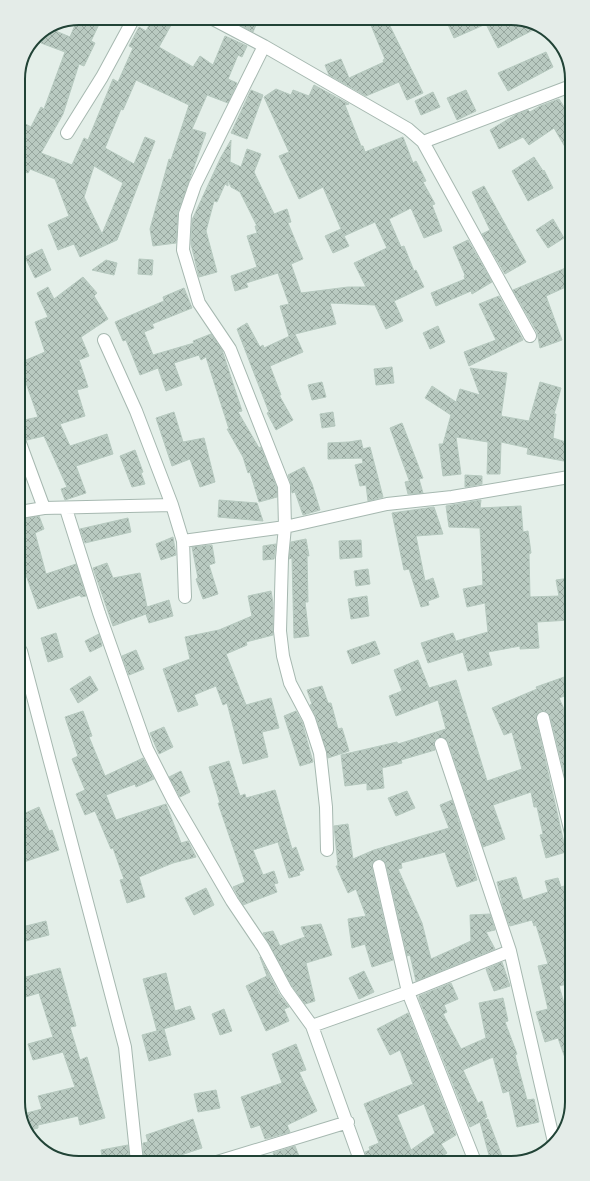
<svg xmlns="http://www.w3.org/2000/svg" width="590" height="1181" font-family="'Archivo Narrow',sans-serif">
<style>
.building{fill:url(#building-cross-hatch);stroke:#b6c9bf;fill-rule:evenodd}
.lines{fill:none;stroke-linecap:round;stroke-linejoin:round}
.minor-casing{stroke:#a6b8b0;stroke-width:14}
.minor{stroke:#fff;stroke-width:12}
.rim{fill:none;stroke:#214336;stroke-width:2}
</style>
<defs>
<pattern id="building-cross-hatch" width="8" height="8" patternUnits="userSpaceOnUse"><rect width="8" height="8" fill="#b9cac1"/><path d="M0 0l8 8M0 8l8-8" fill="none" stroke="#96a69e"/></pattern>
</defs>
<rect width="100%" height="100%" fill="#e4efe9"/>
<!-- building -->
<path class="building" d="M78 18H102L91 41 95 43 84 66 79 64 63 114 41 153 72 165 84 138 88 140 113 79 118 82 133 48 129 46 139 27 146 31 153 18H175L159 47 193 67 200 56 213 65 225 36 247 46 242 57 238 55 228 79 237 83 228 103 207 95 192 129 206 133 178 212 176 243 153 246 150 229 169 159 171 160 189 105 136 80 123 110 121 109 105 148 134 164 145 137 155 141 117 240 80 257 74 244 58 250 48 225 69 216 55 179 30 169 28 173 19 169 18 120 31 127 41 107 44 109 65 52 41 43 45 32 51 29 70 37ZM94 166 123 183 102 234 84 197Z
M238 18H259L253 32 237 23Z
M368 18H386L423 93 407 100 399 82 366 96 329 75 325 65 341 59 349 78 384 62 383 60 385 59Z
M445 18H515L539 27 498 48 486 24 454 38Z
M546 52 553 67 508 91 498 73Z
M314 85 349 104 345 105 361 146H363L365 152 403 137 413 163 416 161 426 181 423 182 435 204 432 205 442 231 424 238 411 208 389 219 401 247 404 246 414 271 416 270 424 287 394 301 403 321 386 329 375 305 330 303 336 324 295 334 303 352 270 366 281 395H279L293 420 276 430 267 413 269 412 237 329 247 323 260 347 263 345 264 348 292 335 289 336 280 306 289 304 278 273 246 283 248 287 235 291 231 276 257 267 247 236 257 233 255 226H257L240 192 231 187 228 180V186L225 184 217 202 214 201 206 231 217 272 199 277 191 244 192 220 221 157 231 140 230 162 241 167 247 149 261 154 254 172 274 214 287 209 291 222 288 223 303 259 291 264 301 293 348 287H366L354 263 387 248 375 222 344 236 349 246 333 253 325 236 341 229 323 187 299 199 279 156 289 152 264 97 276 89 291 95 293 90 309 96Z
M251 90 263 95 247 139 231 133Z
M466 90 476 111 457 120 447 98Z
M433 92 440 107 421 115 415 101Z
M559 99 568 113V152L554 128 529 145 523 137 499 149 490 130 517 114 528 110 530 112 540 106Z
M534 157 543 171 544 170 553 188 528 201 512 171Z
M484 186 526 262 505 274 482 234 490 230 472 192Z
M553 219 564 238 548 248 536 230Z
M468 240 492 282 472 294 471 291 436 306 431 293 465 279 464 276 465 275 453 247Z
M42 249 51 270 35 278 25 257Z
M139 259 153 260 152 275 138 274Z
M106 260 117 263 114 275 92 270Z
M568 267V286L546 296 562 340 540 348 537 332 513 290Z
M83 277 97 293 94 296 108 319 81 337 89 356 79 360 88 387 77 390 85 416 60 424 70 446 107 434 113 454 76 466 86 493 65 500 61 489 67 487 44 436 27 440 20 436V421L38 417 19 363 45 352 35 322 48 317 37 293 48 287 54 299Z
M184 288 192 308 152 324 154 328 144 332 153 355 194 343 193 341 211 334 222 350 242 411 238 412 259 448 261 447 277 488V497L259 502 250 472 248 473 243 457 227 429H229L206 357 201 360 199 355 174 363 182 385 166 391 158 368 140 375 126 340 123 341 115 322 164 301 163 297Z
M499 296 523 340 469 366 464 352 496 340 479 304Z
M438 326 445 342 430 349 423 333Z
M392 367 394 383 376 385 374 369Z
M470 368 507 373 501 416 529 421 540 382 561 388 554 414H556L553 438 569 443V462L527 454 528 448 501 442 500 474H487L488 442 456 437 461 474 443 476 439 444H443L451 415 425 398 432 386 456 402 460 389 480 395Z
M322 382 326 397 312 400 308 385Z
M174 412 183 442 204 438 215 482 200 487 190 459 172 466 156 418Z
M333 412 335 426 322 428 320 414Z
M402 423 423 478 419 479 423 493 408 494 405 482 416 479 409 480 390 428Z
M361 440 363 449 370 447 383 497 368 501 366 485 360 486 355 465 363 463 362 458 328 459V443L349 442Z
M135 450 143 472 141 473 145 484 132 487 120 456Z
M304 467 312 484 320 510 303 515 295 492 292 493 291 484 288 475Z
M465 475 482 476V484L465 487Z
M219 500 257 503 263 521 218 517Z
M481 500 480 508 521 506 523 532 528 531 531 553 529 554 530 597 559 596 556 580 570 578V620L537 622 539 648 520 649V646L488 652 492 665 468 671 463 652 428 663 421 643 453 633 456 641 488 632 485 603 467 607 463 589 483 585 480 528 449 527 446 506Z
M434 507 443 534 416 536 425 581 433 578 439 597 428 601 429 605 421 607 409 569 404 570 392 513Z
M39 516 44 529 35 533 46 574 76 564 86 596 81 597 80 595 38 609 26 575 20 553V519Z
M128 518 131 532 85 543 80 529Z
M173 537 176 555 161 560 156 544Z
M306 539 309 556H307L308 602H305L309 636 294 638 292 558 289 559 291 542Z
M361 540 362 557 340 559 339 541Z
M276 544 274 559 263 560V546Z
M212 545 215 563 209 565 218 594 203 599 196 579 198 578 192 547Z
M107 563 113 578 140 573 147 607 169 600 173 616 149 623 146 614 113 626 93 568Z
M368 569 370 584 356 586 354 571Z
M271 591 273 603V635L246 642 247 645 226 654 246 705 271 698 279 728 262 732 268 757 243 764 227 703 223 705 216 686 194 695 198 705 178 712 163 669 190 659 185 637 219 630 252 616 248 596Z
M367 596 369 616 351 619 348 599Z
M56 633 63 657 48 662 41 638Z
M99 634 102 646 90 652 85 641Z
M375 641 380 654 352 664 347 651Z
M136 650 144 669 129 675 122 656Z
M418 660 429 688 456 680 487 781 522 769 512 732 504 735 492 708 537 689 536 687 567 676 570 684V694L559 698 570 722 571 800 550 716 545 711H541L538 713 536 719 566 852 546 858 540 835 543 834 537 807H534L531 792 493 805 505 839 483 847 448 742 443 737 435 739 434 743 435 750 401 760 402 763 382 768 384 788 367 790V783L345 786 341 755 397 742 398 744 446 729 438 700 396 716 389 696 402 691 394 670Z
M90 676 98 690 78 703 70 689Z
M322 686 328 703H331L338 729 342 728 349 751 328 758 316 717 310 705 312 704 307 690Z
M83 711 92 736 89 737 105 776 143 758 154 779 136 787 135 784 106 795 116 820 166 804 181 843 188 841 196 857 173 863 139 877 145 897 127 903 120 880 124 879 113 848 111 849 95 811 85 815 76 794 85 790 72 759 78 756 65 717Z
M296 711 302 722 313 762 300 766 284 716Z
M164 727 173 747 159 754 150 733Z
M229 761 240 796 245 794 246 798 275 790 292 849 296 847 304 870 299 872 300 875 289 878 278 842 253 850 263 875 274 871 278 883 274 884 277 892 243 905 233 887 245 882 218 803H220L209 767Z
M181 771 190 792 180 797 169 777Z
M407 791 415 808 396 816 388 798Z
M452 800 477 880 457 887 445 852 401 863 402 868 398 869 422 923 431 959 471 941 470 915 490 914 495 930 486 932 495 949 416 981 410 955 407 956 386 864 384 861 378 859 374 861 372 868 393 960 372 967 365 944 352 948 348 919 366 916 356 889 348 893 336 866H338L334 826 348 824 353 859 374 850 449 828 440 805Z
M39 807 49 831 52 830 59 850 21 863V815Z
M516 877 523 900 548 892 545 881 558 878 561 887 571 884V983L559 986 572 1030V1071L570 1072 558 1038 545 1042 536 1012 548 1009 538 966 548 964 536 925 534 926 532 920 510 926 505 914 497 882Z
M206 888 214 905 194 915 185 898Z
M46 921 49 935 22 942V927Z
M321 924 332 955 306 963 315 1001 305 1004 292 986 263 933 273 931 280 946 305 937 301 927Z
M260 957 279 994 289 1007 284 1009 289 1021 266 1031 246 986 267 976Z
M502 962 510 986 494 991 486 969Z
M60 968 76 1026 70 1027 80 1060 87 1057 105 1118 80 1125 78 1116 38 1125V1128L27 1131 23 1125V1114L42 1109 38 1096 75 1087 63 1052 33 1060 28 1044 53 1037 39 993 22 998V978Z
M364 971 374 992 359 999 349 978Z
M166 973 175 1011 190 1006 195 1019 157 1031 143 979Z
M451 983 458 999 444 1005 447 1012 443 1014 461 1049 486 1038 479 1003 503 998 508 1021 505 1022 517 1054 515 1055 527 1100 534 1099 539 1122 517 1127 509 1091 503 1093 493 1057 463 1070 478 1103 482 1101 487 1117 481 1121 488 1119 503 1159H490L480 1122 470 1127 419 999V996Z
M224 1009 232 1031 220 1035 212 1014Z
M408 1013 456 1135 441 1144 447 1153 438 1159 367 1160 365 1152 370 1150 369 1147 379 1143 364 1104 413 1084 400 1050 390 1055 377 1029ZM424 1104 435 1133 411 1150 397 1115Z
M164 1029 171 1055 149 1061 142 1035Z
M296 1044 306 1070 299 1072 317 1111 287 1125 290 1132 265 1139 260 1125 251 1128 241 1097 282 1083 272 1054Z
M216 1090 220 1108 198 1112 194 1094Z
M193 1119 202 1148 160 1162H144L143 1143 148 1142 146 1135Z
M128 1145 130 1162 103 1163 101 1150Z
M295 1146 301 1161H276L273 1153Z"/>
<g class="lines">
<defs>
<path id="minor" d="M211 18 264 46 408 129 423 142 530 336
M264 46 195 185 185 214 183 250 199 303 230 349 284 486 285 527 282 558 280 631 283 656 290 683 309 719 320 753 326 807 327 850
M67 133 102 77 134 18
M423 142 568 87
M104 340 136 411 172 505 183 541 185 597
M20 443 44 508
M66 509 99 613 147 749 173 800 232 901 263 947 286 990 312 1026 360 1160
M20 512 44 508 172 505
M183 541 285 527 387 504 452 497 569 477
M21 651 125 1047 137 1162
M543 718 571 833
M441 744 510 951 554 1142
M379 866 408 992 474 1159
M312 1026 408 992 510 951
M217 1162 348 1122"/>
</defs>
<!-- minor casing -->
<use href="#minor" class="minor-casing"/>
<!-- minor -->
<use href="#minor" class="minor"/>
</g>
<!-- crop -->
<path d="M0 0H590V1181H0ZM79 25H511A54 54 0 0 1 565 79V1102A54 54 0 0 1 511 1156H79A54 54 0 0 1 25 1102V79A54 54 0 0 1 79 25Z" fill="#e4ece8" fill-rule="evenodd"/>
<path class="rim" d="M79 25H511A54 54 0 0 1 565 79V1102A54 54 0 0 1 511 1156H79A54 54 0 0 1 25 1102V79A54 54 0 0 1 79 25Z"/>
</svg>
